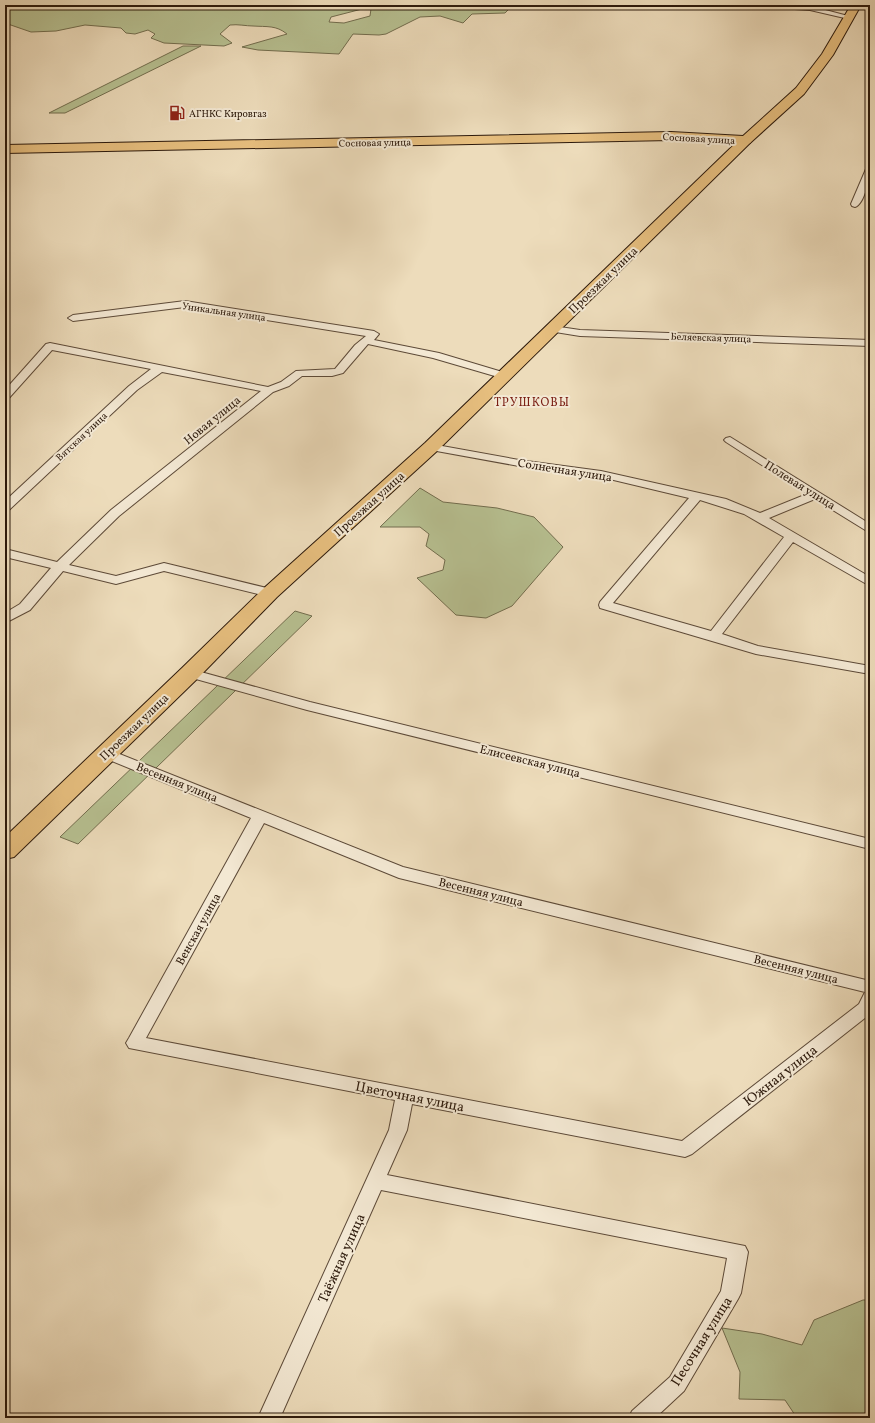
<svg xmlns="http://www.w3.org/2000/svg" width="875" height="1423" font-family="Vollkorn,serif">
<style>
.green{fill:#b7c091;stroke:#726d4e;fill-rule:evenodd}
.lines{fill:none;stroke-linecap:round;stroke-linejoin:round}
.minor-casing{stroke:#5d4a38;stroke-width:2}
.primary-casing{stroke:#2d1a0c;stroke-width:2}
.trunk-casing{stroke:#2d1a0c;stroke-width:2}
.minor{fill:#f3e8d3;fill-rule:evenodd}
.primary{fill:#e6be7e;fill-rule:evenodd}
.trunk{fill:#e6be7e;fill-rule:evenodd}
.labels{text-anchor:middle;stroke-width:4;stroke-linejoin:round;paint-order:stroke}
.far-poi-label{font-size:10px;fill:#2d1a0c;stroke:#f3e8d3;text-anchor:start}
.far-street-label{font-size:10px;fill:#2d1a0c;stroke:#f3e8d3}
.street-label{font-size:12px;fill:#2d1a0c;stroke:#f3e8d3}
.far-quarter-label{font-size:12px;letter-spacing:1px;fill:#7a1f14;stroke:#f3e8d3}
.near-street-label{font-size:14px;fill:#2d1a0c;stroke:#f3e8d3}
</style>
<rect width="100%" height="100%" fill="#eddcbb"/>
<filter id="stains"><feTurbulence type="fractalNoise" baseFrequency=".005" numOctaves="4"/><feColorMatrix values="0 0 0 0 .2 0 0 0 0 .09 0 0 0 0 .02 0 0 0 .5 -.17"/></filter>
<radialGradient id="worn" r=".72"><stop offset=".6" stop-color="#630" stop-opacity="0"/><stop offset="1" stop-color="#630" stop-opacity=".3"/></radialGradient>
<!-- green -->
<path class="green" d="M5 5H513L505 13 472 14 463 23 440 16 420 17 386 34 379 35 353 34 339 54 258 50 242 47 287 34C276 25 267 27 253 26 246 26 238 24 230 25L220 34 232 43 224 46 164 43 151 38 155 34 148 30 135 34 126 33 121 28 85 25 56 31 31 32 5 23ZM362 9H371L370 16 344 23 329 22 331 17Z
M183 46H201L65 113H49Z
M420 488 443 502 497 508 534 517 563 547 512 606 486 618 456 615 417 578 443 570 445 560 426 546 429 534 420 527H380Z
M295 611 312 616 78 844 60 837Z
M863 1300H870V1418H797L785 1400 739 1399 740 1372 722 1328 762 1334 802 1345 814 1320Z"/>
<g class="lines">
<defs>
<path id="minor" d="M761 5 810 6 852 17 849 19 810 10 764 7Z
M870 166C870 175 865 204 855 207L852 206 851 204 866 169Z
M185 301 374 331 379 334 374 340 439 353 509 374 510 376 505 379 433 358 368 344 343 373 332 376H302L289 386 273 392 119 516 69 565 116 576 164 563 275 590 276 593 275 596 270 597 164 571 116 584 63 571 30 610 5 623V613L20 604 51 568 5 557V549L57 562 111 510 261 391 162 372 137 390 9 510 5 511V501L129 386 151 369 52 350 9 398 5 399V390L46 344 50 343 268 387 281 382 296 371 335 369 355 345 366 336 185 307 73 321 68 318 73 315Z
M553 326 580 330 870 340V346L580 336 549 331 548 329 549 327Z
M730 437 870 524V533L815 499 769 518 870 577V586L793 542 722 634 758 646 870 666V674L756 654 600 608 599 605 600 602 689 498 601 477 519 466 431 450 425 447 431 444 519 460 601 471 726 499 760 513 807 494 726 442 724 440 726 438ZM700 500 744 514 784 537 711 631 613 603Z
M190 669 310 702 870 839V849L307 710 185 676 183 673 185 670Z
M107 749 403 867 870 981V1014L692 1154 685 1157 412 1104 407 1130 387 1175 745 1246 748 1252 741 1293 738 1299 684 1391 655 1418H629L632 1411 670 1377 721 1291 727 1258 381 1190 280 1418H258L389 1130 395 1100 129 1048 126 1043 129 1038 251 818 102 757 100 754 102 751ZM264 823 399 878 865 992 859 1004 682 1141 146 1038Z"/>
<path id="primary" d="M746 136 750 137 752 140 750 143 437 451 277 597 198 678 14 857 5 859V837L182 668 263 589 425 443 742 137Z"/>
<path id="trunk" d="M851 5H861L833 55 804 94 750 143 746 144 671 140 5 153V145L671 132 743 136 796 88 822 54Z"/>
</defs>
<!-- minor casing -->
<use href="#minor" class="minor-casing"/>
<!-- primary casing -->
<use href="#primary" class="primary-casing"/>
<!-- trunk casing -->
<use href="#trunk" class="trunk-casing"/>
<!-- minor -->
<use href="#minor" class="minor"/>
<!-- primary -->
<use href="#primary" class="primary"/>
<!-- trunk -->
<use href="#trunk" class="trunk"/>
</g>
<!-- icons -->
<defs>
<symbol id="fuel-bare" viewBox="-9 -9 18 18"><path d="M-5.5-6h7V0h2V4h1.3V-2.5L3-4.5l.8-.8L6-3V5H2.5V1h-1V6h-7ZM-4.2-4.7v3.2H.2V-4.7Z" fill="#8f2418" stroke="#f3e8d3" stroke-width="2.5" paint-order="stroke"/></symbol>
</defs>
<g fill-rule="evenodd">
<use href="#fuel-bare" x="166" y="102" width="22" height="22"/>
</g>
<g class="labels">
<!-- far-poi labels -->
<g class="far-poi-label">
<text x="189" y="117">АГНКС Кировгаз</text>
</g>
<!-- far-street labels -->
<g class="far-street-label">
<text transform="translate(699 138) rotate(3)" y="4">Сосновая улица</text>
<text transform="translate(375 142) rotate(-1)" y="4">Сосновая улица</text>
<text transform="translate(224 311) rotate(8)" y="4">Уникальная улица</text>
<text transform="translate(711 337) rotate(2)" y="4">Беляевская улица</text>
<text transform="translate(81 436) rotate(-43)" y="4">Вятская улица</text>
</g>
<!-- street labels -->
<g class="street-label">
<text transform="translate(603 280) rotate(-44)" y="4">Проезжая улица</text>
<text transform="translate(212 420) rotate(-39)" y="4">Новая улица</text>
<text transform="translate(565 470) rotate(9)" y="4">Солнечная улица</text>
<text transform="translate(800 485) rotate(32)" y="4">Полевая улица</text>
<text transform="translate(369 504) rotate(-42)" y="4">Проезжая улица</text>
<text transform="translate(134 727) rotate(-44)" y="4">Проезжая улица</text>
<text transform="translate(530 761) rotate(14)" y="4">Елисеевская улица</text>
<text transform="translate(177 782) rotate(22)" y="4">Весенняя улица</text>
<text transform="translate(481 892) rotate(14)" y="4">Весенняя улица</text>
<text transform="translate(198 929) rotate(-61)" y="4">Венская улица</text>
<text transform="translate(796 969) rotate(14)" y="4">Весенняя улица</text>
</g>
<!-- far-quarter labels -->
<g class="far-quarter-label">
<text x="532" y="406">ТРУШКОВЫ</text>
</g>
<!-- near-street labels -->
<g class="near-street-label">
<text transform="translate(780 1075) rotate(-38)" y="5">Южная улица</text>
<text transform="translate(410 1096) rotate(11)" y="5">Цветочная улица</text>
<text transform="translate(341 1258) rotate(-66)" y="5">Таёжная улица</text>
<text transform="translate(701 1341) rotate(-58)" y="5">Песочная улица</text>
</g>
</g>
<!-- margin -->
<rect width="875" height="1423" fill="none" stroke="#eddcbb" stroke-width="20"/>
<rect x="6" y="6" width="863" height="1411" fill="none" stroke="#2d1a0c" stroke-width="2"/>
<rect x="10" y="10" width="855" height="1403" fill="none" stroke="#2d1a0c"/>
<rect width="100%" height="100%" filter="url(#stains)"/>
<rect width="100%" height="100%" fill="url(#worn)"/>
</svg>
